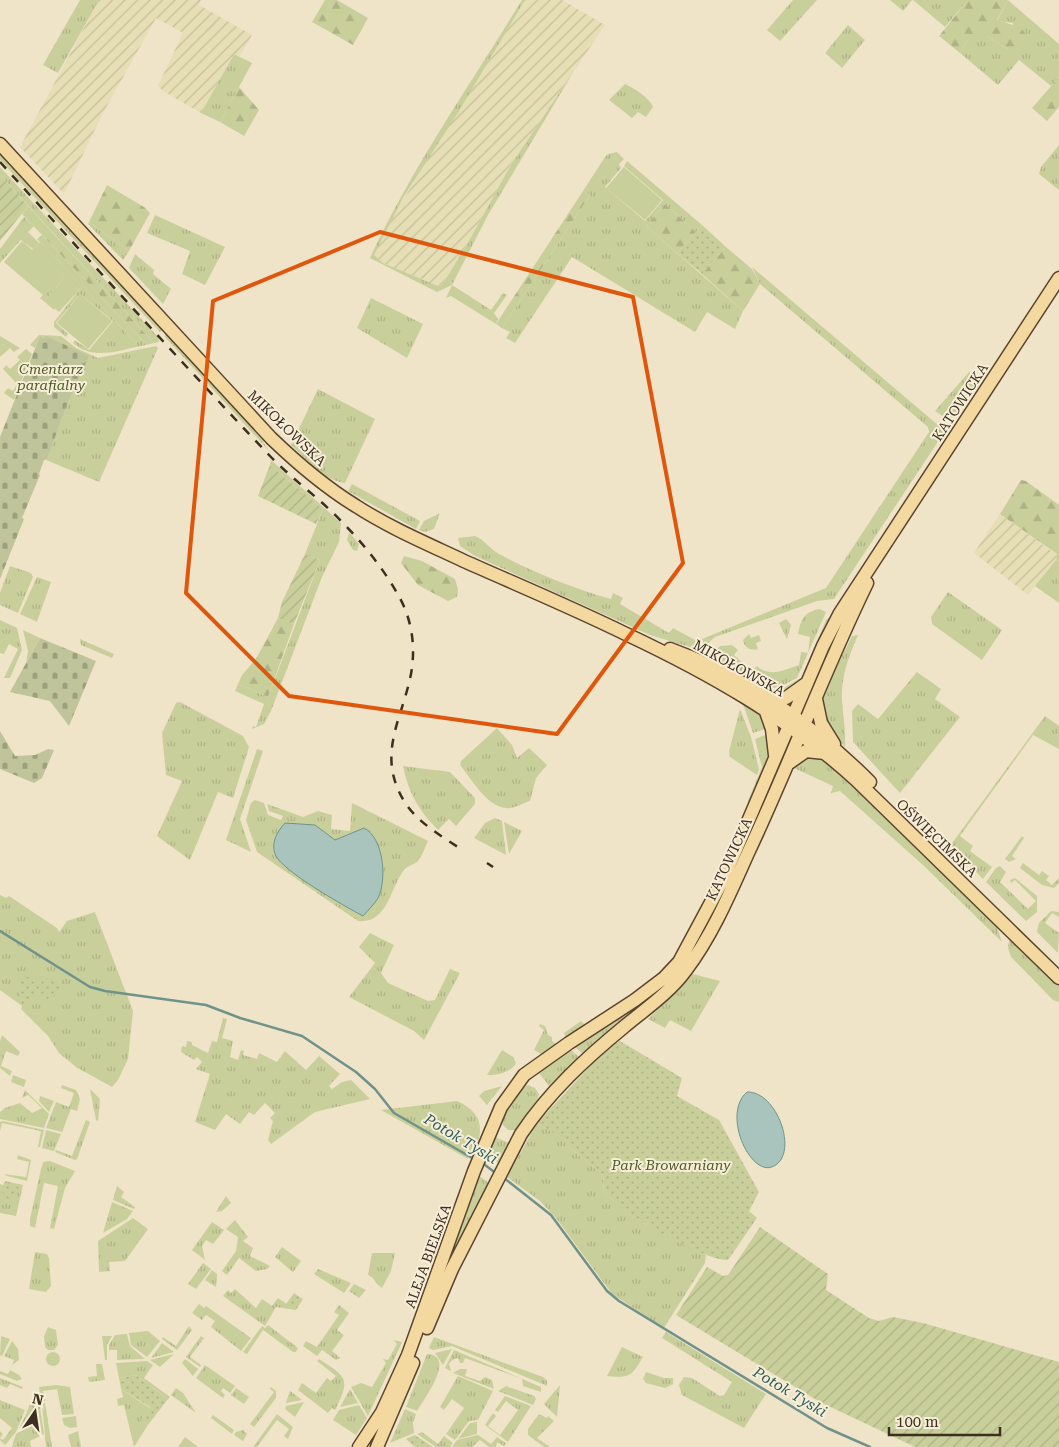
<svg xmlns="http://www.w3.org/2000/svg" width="1059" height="1447" font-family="'Roboto Serif',serif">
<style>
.farmland{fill:url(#farmland-furrows)}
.grass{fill:url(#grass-tufts)}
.forest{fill:url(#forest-firs)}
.cemetery{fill:url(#cemetery-stones)}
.park{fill:url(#park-dots)}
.garden{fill:url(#garden-furrows)}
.pitch{fill:#c9cf9b}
.water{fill:#a9c4bc;stroke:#6f938a}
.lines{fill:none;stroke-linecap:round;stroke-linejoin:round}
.stream{stroke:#6f938a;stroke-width:2.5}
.major-casing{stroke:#5b4430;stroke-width:15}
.major{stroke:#f3d9a0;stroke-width:12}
.rail{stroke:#3d2e20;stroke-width:2.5;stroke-dasharray:9 9;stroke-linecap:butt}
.marked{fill:none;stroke:#df570d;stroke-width:4;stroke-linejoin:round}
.labels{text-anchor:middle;stroke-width:4;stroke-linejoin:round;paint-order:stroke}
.park-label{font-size:14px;font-style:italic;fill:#4d5a26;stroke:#f7eed8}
.street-label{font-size:14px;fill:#3d2e20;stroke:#f7eed8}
.water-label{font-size:15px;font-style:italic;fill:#2f5d5a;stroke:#f7eed8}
</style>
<defs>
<pattern id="farmland-furrows" width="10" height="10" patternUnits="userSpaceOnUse" patternTransform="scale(1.25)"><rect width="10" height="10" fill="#e6deb5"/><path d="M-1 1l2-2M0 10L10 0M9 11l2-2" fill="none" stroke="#c6bf9b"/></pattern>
<pattern id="grass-tufts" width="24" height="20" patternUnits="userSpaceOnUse" patternTransform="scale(1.25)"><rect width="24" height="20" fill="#c9cf9b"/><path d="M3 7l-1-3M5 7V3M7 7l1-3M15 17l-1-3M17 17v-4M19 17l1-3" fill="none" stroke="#aeb285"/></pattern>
<pattern id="forest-firs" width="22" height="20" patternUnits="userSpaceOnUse" patternTransform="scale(1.25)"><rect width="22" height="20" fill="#c9cf9b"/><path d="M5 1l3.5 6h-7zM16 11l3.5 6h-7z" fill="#aeb285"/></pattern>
<pattern id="cemetery-stones" width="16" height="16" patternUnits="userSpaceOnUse" patternTransform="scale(1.25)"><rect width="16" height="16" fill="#bfc49a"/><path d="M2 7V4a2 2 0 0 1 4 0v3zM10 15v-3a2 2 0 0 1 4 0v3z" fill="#9ca07d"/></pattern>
<pattern id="park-dots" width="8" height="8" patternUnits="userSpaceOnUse" patternTransform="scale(1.25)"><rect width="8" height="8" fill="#c9cf9b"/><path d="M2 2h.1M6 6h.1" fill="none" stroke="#aeb285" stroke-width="1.8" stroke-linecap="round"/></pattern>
<pattern id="garden-furrows" width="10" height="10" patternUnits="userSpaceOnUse" patternTransform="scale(1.25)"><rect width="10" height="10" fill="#c9cf9b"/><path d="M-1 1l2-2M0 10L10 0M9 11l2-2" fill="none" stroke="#aeb285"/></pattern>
</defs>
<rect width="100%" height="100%" fill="#f0e4c8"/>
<!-- farmland -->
<path class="farmland" d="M99 0H201L199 5 252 35 240 56 234 54 201 113 163 91 158 86 183 33 156 18 102 115 64 194 20 147Z
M525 0H562L605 25 512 163 465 248 442 285 438 286 383 263 373 255 384 231Z
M1000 514 1057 555 1056 561 1028 595 974 553Z"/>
<!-- grass -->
<path class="grass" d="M80 0H99L58 73 43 65Z
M522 0H525L459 111 403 198 374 255 383 263 438 286 442 285 465 248 512 163 574 71 488 215 452 285 491 310 503 293 507 295 494 313 498 319 496 324 451 296 446 298 452 285 437 292 370 258C412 167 470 85 522 0Z
M793 0H817L780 41 767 30Z
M890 0H912L903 11Z
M913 0H968L945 27Z
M1008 0 1059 44V77L1051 86 1019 60 998 85 960 53 968 40 987 36 1009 50 1013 23 997 21Z
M848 25 865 40 842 68 825 53Z
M234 54 252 63 220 122 201 113Z
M625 84C635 89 649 97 653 107L646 117 638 112 632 118 609 100Z
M1059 145V190L1039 174 1041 167Z
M617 152 624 159 619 164 621 168 605 187 645 221 663 200 624 166 627 161 702 225 696 232 665 204 646 226 743 311 735 329 707 312 695 332 572 257 515 343 506 338 510 332 502 328 590 195 583 191 605 157 608 154Z
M0 153 163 330 160 332 0 160Z
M0 167 158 337 159 342 154 343 0 175Z
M155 215 225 247 205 285 182 274 190 251 147 233Z
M24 217 34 226 28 232 39 243 33 249 21 240 0 263V249Z
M89 222 129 251 123 260 88 224Z
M135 254 154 270 153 274 171 289 163 304 129 268Z
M752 267 945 431 834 599 817 601 715 637 705 646 702 639 826 588 929 432 928 427 760 284Z
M62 275 65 277 45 300 55 308 54 310 40 298Z
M82 286 136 343 141 339 146 345C122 349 94 362 73 343L75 340 89 350 113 321 80 294 56 323 68 334 66 337 54 327V322Z
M371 298 423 324 407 358 357 328Z
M165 333 264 440 263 442 270 452 165 337Z
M39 335 61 336 76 348 98 358 156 346 158 348 99 482 46 460 67 403 80 375 45 338 40 336 35 348 30 345Z
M0 336 20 348 14 352 10 348 0 357Z
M26 349 32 354 14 400 4 393 8 388 13 391 17 384 3 369 6 365 10 369 20 360 17 357Z
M969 372 979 379 951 422 935 411Z
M318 389 375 419 345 483C324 481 306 458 291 445Z
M271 460 341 523 339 542 322 577 271 711 264 724 252 729 253 726 256 727 264 704 235 691 238 684 268 697 320 560 305 554 323 509 270 465Z
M352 484 420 521 416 529 348 491Z
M440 513 434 529 425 532 419 530 424 521Z
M349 532 359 544 357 551 353 550 347 540Z
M475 536C485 540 490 549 499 554 535 573 573 588 611 599L613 593 623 598 620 604 669 633 673 628 697 641 700 647 693 648 650 635 475 556 460 546 458 538Z
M1056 560 1059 563V603L1035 586Z
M10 566 31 573 33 577 18 613 0 605V593Z
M37 577 51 582 37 622 20 614Z
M948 592 1002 630 982 660 932 624 931 617Z
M820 609 826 612 797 678C780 686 773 694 757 680L755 682 722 663 714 652 720 646 732 645 738 650 734 655 752 671 757 666C771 678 783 670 799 665L801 652 808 653 810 637 798 634C801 619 804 612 820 609Z
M829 618V623L804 679 787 695 784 688 802 677 826 620Z
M786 619 791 625 787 639 779 623Z
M0 620 17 628 22 650 10 678H4L18 649 9 644 4 654 0 653Z
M23 630 40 638 26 663 28 651Z
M749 634 751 638 759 635 761 641 756 643 758 649C751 651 744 648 743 640Z
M858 635C849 656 841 676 842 700 843 716 846 731 845 747 802 702 830 683 852 636Z
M80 639 114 654 112 658 81 645Z
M917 672 941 689 935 699 960 717 900 793 853 742 852 711 858 704 878 719Z
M742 701 757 711 768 725 765 729 753 733Z
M180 702 243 736 249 747 233 798 218 792 190 860 157 836 182 781 166 775 162 733 176 703Z
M740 709 751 737 759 769 757 775 730 757 729 751Z
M1045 716 1059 726V749L1033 735 960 836 973 846 970 851 992 867 983 879 950 846Z
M497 728 512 745 517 758 529 748 547 765 536 778 530 801C524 803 517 807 510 808 489 811 471 778 460 765L461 761Z
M770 733 768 760 752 799 747 803 762 767 755 739Z
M785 746 788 747 725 893Z
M257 749 263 751 240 819 251 852 226 840Z
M818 757 825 761 902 830 996 925 1002 942 924 866 840 791 831 793 833 786 794 768 806 758Z
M403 766 450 772 475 798V804L456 826 449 819 438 830C419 811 408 792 403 766Z
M255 800 264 803 268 815 281 820 283 816 269 811 267 804 303 817 318 811 332 815 331 829 350 831 352 803 428 841C425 847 422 857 417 862 413 865 407 866 404 870 390 888 388 924 358 921L257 852 246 820 251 803Z
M495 818 502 821 506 855 474 838 485 823Z
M504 822 522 831 509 854Z
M1022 836 1024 838 1012 856 1016 859 1009 862 1005 859Z
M1023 863 1039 875 1042 871 1049 876 1046 880 1052 885 1059 878V883L1054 888 1042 885 1020 868Z
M1000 866 1006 872 1000 882 1028 909 1036 901 1015 880 1011 883 1010 880 1015 878 1037 896V912L1026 921 986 882 996 868Z
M0 895 6 898 9 896 57 928 59 932 67 921 95 912 133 1011 128 1059 118 1080 112 1087 76 1067 59 1053 48 1036 21 1009 22 1006 0 990Z
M721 897 723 898 713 918 674 978 583 1054 575 1047 649 996 689 955Z
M1051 911 1059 912V917L1052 913 1045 923 1059 933 1058 953 1037 932 1039 923Z
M370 933 394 945 381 973 388 983 428 1001 435 1000 450 969 460 973 424 1040 414 1031 349 997 375 963 359 947Z
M1010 935 1059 983V1002L1053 1000 1011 957 1008 948Z
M693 974 720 981 691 1031 670 1020 665 1028 648 1019Z
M223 1018 227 1019 222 1038 233 1041 230 1057 238 1060 241 1050 244 1051 243 1055 257 1059 259 1053 277 1062 285 1051 306 1070 319 1056 340 1074 329 1086 332 1089 342 1082 351 1080 370 1099 315 1112 271 1144 268 1140 273 1121 270 1118 275 1113 265 1103 254 1115 249 1112 240 1124 226 1114 215 1130 195 1122 210 1074 196 1069 202 1062 197 1057 194 1060 181 1052 182 1046 186 1047 187 1041 192 1042V1045L208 1053 212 1041 217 1042Z
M581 1021 586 1026 567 1039 564 1033Z
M540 1024 545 1026 548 1035 552 1037V1041L558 1045 543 1055 534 1050 544 1030 539 1026Z
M2 1035 20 1052 18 1056 6 1051 1 1066 12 1071 10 1076 0 1068V1041Z
M502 1050 513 1057 516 1063C512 1072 496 1076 487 1075Z
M571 1050 580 1058 549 1086 539 1073Z
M13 1075 26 1080 24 1087 11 1082Z
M62 1085 76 1090 80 1099 77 1111 71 1109 62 1132 46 1128 56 1102 69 1107 74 1093 61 1088Z
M528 1085 535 1088 539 1094 538 1098 516 1130H508L503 1125C500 1113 517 1091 528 1085Z
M502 1086 487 1105 479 1096 484 1091Z
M90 1089 100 1099 98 1121 96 1120Z
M25 1090 49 1114 44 1128 0 1119V1112L5 1108 20 1103 32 1113 42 1108 28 1095 22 1098Z
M40 1096 54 1101 49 1112 39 1101Z
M457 1101C477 1110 485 1123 477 1145L474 1144 468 1159 381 1110Z
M86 1120 90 1122 77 1159 75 1160 55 1152 56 1150 72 1156Z
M3 1121 44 1130 40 1147H38L41 1131 2 1123 0 1131V1122Z
M537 1123 571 1143 569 1147 603 1175 604 1193 645 1224 706 1255 705 1263 664 1328 612 1294 556 1218 540 1201 507 1177Z
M46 1130 61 1134 54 1151 42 1148Z
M495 1137 509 1143 499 1163 487 1156Z
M18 1155 31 1160 27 1181 7 1176 4 1174 26 1177 29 1162 17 1159Z
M50 1161 75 1171 65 1188 54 1229 50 1228 58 1186 44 1183 35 1228 30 1226V1219L41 1169 43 1162Z
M478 1175 489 1183 435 1294Z
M5 1181 23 1185 16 1216 0 1213V1184L3 1185Z
M117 1186 124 1192 121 1197 135 1207 134 1209 113 1200Z
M226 1196 231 1203 222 1211 216 1212Z
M112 1202 133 1211 127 1219 103 1233Z
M133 1218 148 1229 125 1261 109 1262 110 1271 99 1272 98 1241Z
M235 1220 248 1237 243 1241 253 1248 250 1256 270 1266 267 1269 256 1271 239 1258 227 1275 222 1271 236 1251 238 1237 226 1229Z
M212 1222 224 1230 213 1244 206 1240 202 1246 205 1260 192 1250Z
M437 1229 443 1231 432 1261 428 1259Z
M282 1247 301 1261 293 1272 275 1257Z
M35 1252 47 1254 49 1258 51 1286 46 1292 29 1289Z
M372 1253H395L391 1271 382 1288 376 1283 373 1278 368 1275Z
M203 1263 211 1269 196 1289 188 1284Z
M318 1269 351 1283 344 1293 314 1274Z
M212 1270 217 1274 216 1287 205 1280Z
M354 1284 366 1290 359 1298 349 1291Z
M235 1289 256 1308 262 1299 272 1306 278 1298 296 1310 276 1307 265 1326 223 1296 228 1290 231 1293Z
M199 1304 204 1308 206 1306 251 1338 241 1351 211 1327 215 1321 206 1315 202 1320 192 1313Z
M339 1305 349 1313 337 1330 344 1335 332 1351 340 1358 336 1360 322 1350 317 1356 303 1346 306 1341 317 1347 339 1315 334 1312Z
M268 1325 298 1348 296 1352H293L263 1330 247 1354 243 1352 262 1326 265 1328Z
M189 1326 192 1330 177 1350 162 1339 163 1337 176 1346Z
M48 1327 56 1330 58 1345 54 1350H48L45 1347 44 1336Z
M148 1331 160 1341 147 1357 131 1345 129 1333Z
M666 1332 766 1394 744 1428 682 1395 679 1385 684 1377 692 1378 720 1396 724 1395 732 1382 662 1338Z
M127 1334 130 1346 145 1359 117 1360V1350H109V1345L115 1335Z
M1 1336 10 1339 2 1356 0 1355Z
M102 1336H112L107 1345V1360H105Z
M201 1336 204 1338 190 1357 201 1365 200 1367 186 1357Z
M434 1337 543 1377 547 1381V1386L452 1346 433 1350 429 1348Z
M394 1340 402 1342 368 1416 351 1387 361 1383 372 1387 386 1363 383 1359 388 1360 397 1344Z
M12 1341 18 1349 19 1360 12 1365 14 1360 4 1356Z
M162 1343 174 1352 151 1358Z
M622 1347 643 1357C631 1377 630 1378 607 1376Z
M452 1349 443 1365 435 1353Z
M454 1350 541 1387V1392L523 1386 522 1379 465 1358 463 1363H460L458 1358 452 1360 449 1364 451 1371 445 1368Z
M46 1359a7 7 0 1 1 14 0a7 7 0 1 1-14 0Z
M174 1354 160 1367 150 1360Z
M427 1354C457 1355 424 1399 417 1411L406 1407Z
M185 1359 198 1369 193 1376 182 1363Z
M319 1359C347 1377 351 1379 335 1410L332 1408 328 1413 298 1390 302 1383 316 1393 327 1378 331 1381 336 1376 317 1361Z
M147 1361 153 1365 144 1378 170 1397 168 1399 136 1375 119 1378 116 1363Z
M96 1364H102L105 1380 89 1382 88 1377 97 1376Z
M205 1365 235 1386 230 1393 223 1388 221 1391 225 1395 223 1398 196 1378Z
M460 1369H467L465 1376 480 1381 485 1377 492 1380 494 1389 453 1373Z
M10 1370 19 1375 22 1379 17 1381 0 1374V1371L8 1374Z
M646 1372 664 1378H673V1384L665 1388 646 1383 643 1379Z
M458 1376 493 1391 478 1420 469 1421 455 1440 446 1434 464 1408 452 1399 444 1410 440 1407Z
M0 1378 23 1387 22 1389 10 1384 7 1388 0 1385Z
M56 1385 70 1387 74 1414 62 1415 57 1389 43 1391 45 1401H41L39 1387Z
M560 1385 557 1417 544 1404Z
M506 1386 534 1396 536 1399 533 1405 498 1391Z
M271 1387 276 1391V1398L254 1427 250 1424 274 1392 270 1389Z
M176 1388 183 1393 196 1413 171 1395Z
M236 1388 249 1397 244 1404 231 1395Z
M121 1389 150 1408 141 1420 148 1425 134 1447 124 1405 118 1406 117 1399 123 1397Z
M350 1389 358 1403 340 1407Z
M290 1391 302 1400 286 1403Z
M505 1396 531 1406 508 1442 485 1425 493 1413 496 1416 488 1426 500 1435 518 1410 506 1401 498 1412 495 1410Z
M0 1400 25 1410 16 1432 5 1445 0 1440V1431L3 1434 0 1438 3 1440 12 1428 0 1418Z
M39 1401 44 1434 30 1441 31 1447H12C15 1431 27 1418 30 1402Z
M304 1402 295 1417 285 1409 286 1406Z
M45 1403 52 1447H46L42 1404Z
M359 1405 367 1418 356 1435 333 1420 339 1410Z
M405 1409 416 1414 413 1423 414 1433 390 1443Z
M277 1414 293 1427 288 1439 284 1436 289 1429 277 1420 257 1447H253Z
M539 1414 547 1418 548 1416 554 1421 537 1438 550 1447H544L528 1435V1429Z
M213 1415 234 1430 232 1434 211 1418Z
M76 1416 77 1427 70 1428 64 1425 62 1418Z
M477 1422V1434L458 1439 470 1423Z
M243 1430 247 1434 243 1441 234 1435 236 1432Z
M78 1431 81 1447H71L68 1435Z
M422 1432 438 1444 444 1436 453 1443 450 1447H436L417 1434Z
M478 1435 491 1444 497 1437 506 1443 504 1446 497 1442 496 1447H489L480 1440 472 1447H452L457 1440Z
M185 1437 198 1447H178Z"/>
<!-- forest -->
<path class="forest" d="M325 0H337L368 18 353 45 312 22Z
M968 0H1008L997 20C1011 24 1020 26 1029 38L1021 49 1009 50 987 36 978 42 968 40 960 53 939 36Z
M1059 77V107L1047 121 1032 108Z
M239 87 259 110 244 136 220 122Z
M107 185 144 207 150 213 129 251 89 222Z
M583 191 590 195 502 328 496 324Z
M665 204 696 232 677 253 646 226Z
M28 206 154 343 146 345 141 339 22 214Z
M40 242 82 286 79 290 32 250Z
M726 247 752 269 760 284 743 311 702 274Z
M1021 480 1026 481 1059 505V563L1056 560 1057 554 1000 514Z
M404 556 422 561 455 579 458 589 457 597 448 601 418 585 401 563Z
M278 618 294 624 268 697 238 684 242 675 256 659Z"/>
<!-- cemetery -->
<path class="cemetery" d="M40 336 44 338 46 336 89 356 67 404 47 459 44 460 39 474 40 475 22 518 24 519 0 579V437Z
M40 638 96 661 69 726 50 701 10 692Z
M0 731 15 756 35 755 48 749 54 750 42 778 34 783 0 769Z"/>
<!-- park -->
<path class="park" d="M702 225 726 247 702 274 677 253Z
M20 975 34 979 53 978 63 984 47 1005 35 994 22 1006 18 979Z
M620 1041 682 1078 677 1096 719 1120 759 1192 749 1211 757 1218 728 1260C714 1262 658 1233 644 1223 630 1214 617 1203 604 1193L603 1175 569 1147 570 1143 537 1123 606 1049Z
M5 1183 19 1185 16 1200 2 1197Z
M294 1293 303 1299 296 1310 286 1304Z
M136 1375 168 1399 148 1425 141 1420 150 1407 121 1389 119 1378Z
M415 1435 433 1447H415L406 1439Z"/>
<!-- garden -->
<path class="garden" d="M0 175 28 206 0 241Z
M270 465 323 509 316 524 258 496Z
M305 554 320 560 294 624 278 618 282 602Z
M760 1227 828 1274 826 1290 869 1318 879 1321 893 1317 923 1323 1059 1362V1447H915L820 1402 676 1315 707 1267 723 1276 728 1275Z"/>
<!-- pitch -->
<path class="pitch" d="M624 167 662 200 645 220 606 188Z
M42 235 141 339 136 343 37 239Z
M22 241 62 275 44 296 4 262Z
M65 277 79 290 59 312 45 300Z
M80 294 112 321 88 349 57 323Z"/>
<!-- water -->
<path class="water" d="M285 823 315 825 335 840 364 828C384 838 387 880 378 898 374 905 368 910 363 916 346 907 280 870 275 854 271 842 277 832 285 823Z
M747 1092C777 1091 799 1153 774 1166 751 1179 721 1114 747 1092Z"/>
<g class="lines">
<!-- stream -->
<path class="stream" d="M0 931 90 987 105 991 206 1005 240 1018 302 1036 356 1072 375 1089 394 1113 474 1159
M481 1162 497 1174
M504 1178 551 1215 607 1291 619 1301 827 1428 870 1447"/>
<defs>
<path id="major" d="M0 144 271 438C297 463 325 487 356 506 390 528 428 544 464 561 518 585 573 608 626 634 709 673 788 718 855 779L1059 978
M670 649C745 676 814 726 870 782
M767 698H786L807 683
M816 699 821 723 834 744
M765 709 772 729 775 755
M789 763 806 751 825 753
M427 1328 452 1269 521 1134C549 1092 586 1058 625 1026 647 1008 670 992 686 970 713 934 730 893 748 853 790 764 824 671 867 583
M359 1447 382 1412 408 1355 474 1171 501 1107 524 1075 569 1043 635 1000 664 978 679 962 723 880 823 646 840 613 1059 278
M377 1447 413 1363"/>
</defs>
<!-- major casing -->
<use href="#major" class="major-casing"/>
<!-- major -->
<use href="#major" class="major"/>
<!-- rail -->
<path class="rail" d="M0 162C89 260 178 359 269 455 288 475 311 492 331 511 356 535 380 563 397 593 412 618 416 646 411 674 402 720 376 754 404 801 417 822 441 836 461 849
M487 863 493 867"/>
</g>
<!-- marked area -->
<path class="marked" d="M380 232 633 297 683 563 557 734 289 696 186 593 213 301Z"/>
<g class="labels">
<!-- park labels -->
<g class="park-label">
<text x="51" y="374">Cmentarz<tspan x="51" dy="16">parafialny</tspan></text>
<text x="671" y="1170">Park Browarniany</text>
</g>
<!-- street labels -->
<g class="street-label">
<text transform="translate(960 402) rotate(-57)" y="5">KATOWICKA</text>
<text transform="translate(287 428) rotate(44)" y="5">MIKOŁOWSKA</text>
<text transform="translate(739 668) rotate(29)" y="5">MIKOŁOWSKA</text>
<text transform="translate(937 838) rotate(44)" y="5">OŚWIĘCIMSKA</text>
<text transform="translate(729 859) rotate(-65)" y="5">KATOWICKA</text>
<text transform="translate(428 1256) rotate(-70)" y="5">ALEJA BIELSKA</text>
</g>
<!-- water labels -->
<g class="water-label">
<text transform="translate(461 1139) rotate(31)" y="5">Potok Tyski</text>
<text transform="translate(790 1392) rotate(31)" y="5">Potok Tyski</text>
</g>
</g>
<!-- north arrow -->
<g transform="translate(35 1412) rotate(13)" stroke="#f7eed8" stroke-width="4" paint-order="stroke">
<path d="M0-4L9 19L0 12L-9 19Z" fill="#3d2e20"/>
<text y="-8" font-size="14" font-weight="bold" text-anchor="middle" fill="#3d2e20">N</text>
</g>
<!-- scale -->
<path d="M889 1427v8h111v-8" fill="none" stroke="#3d2e20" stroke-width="2.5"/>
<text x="896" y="1427" font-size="15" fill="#3d2e20" stroke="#f7eed8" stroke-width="4" paint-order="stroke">100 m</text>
</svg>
